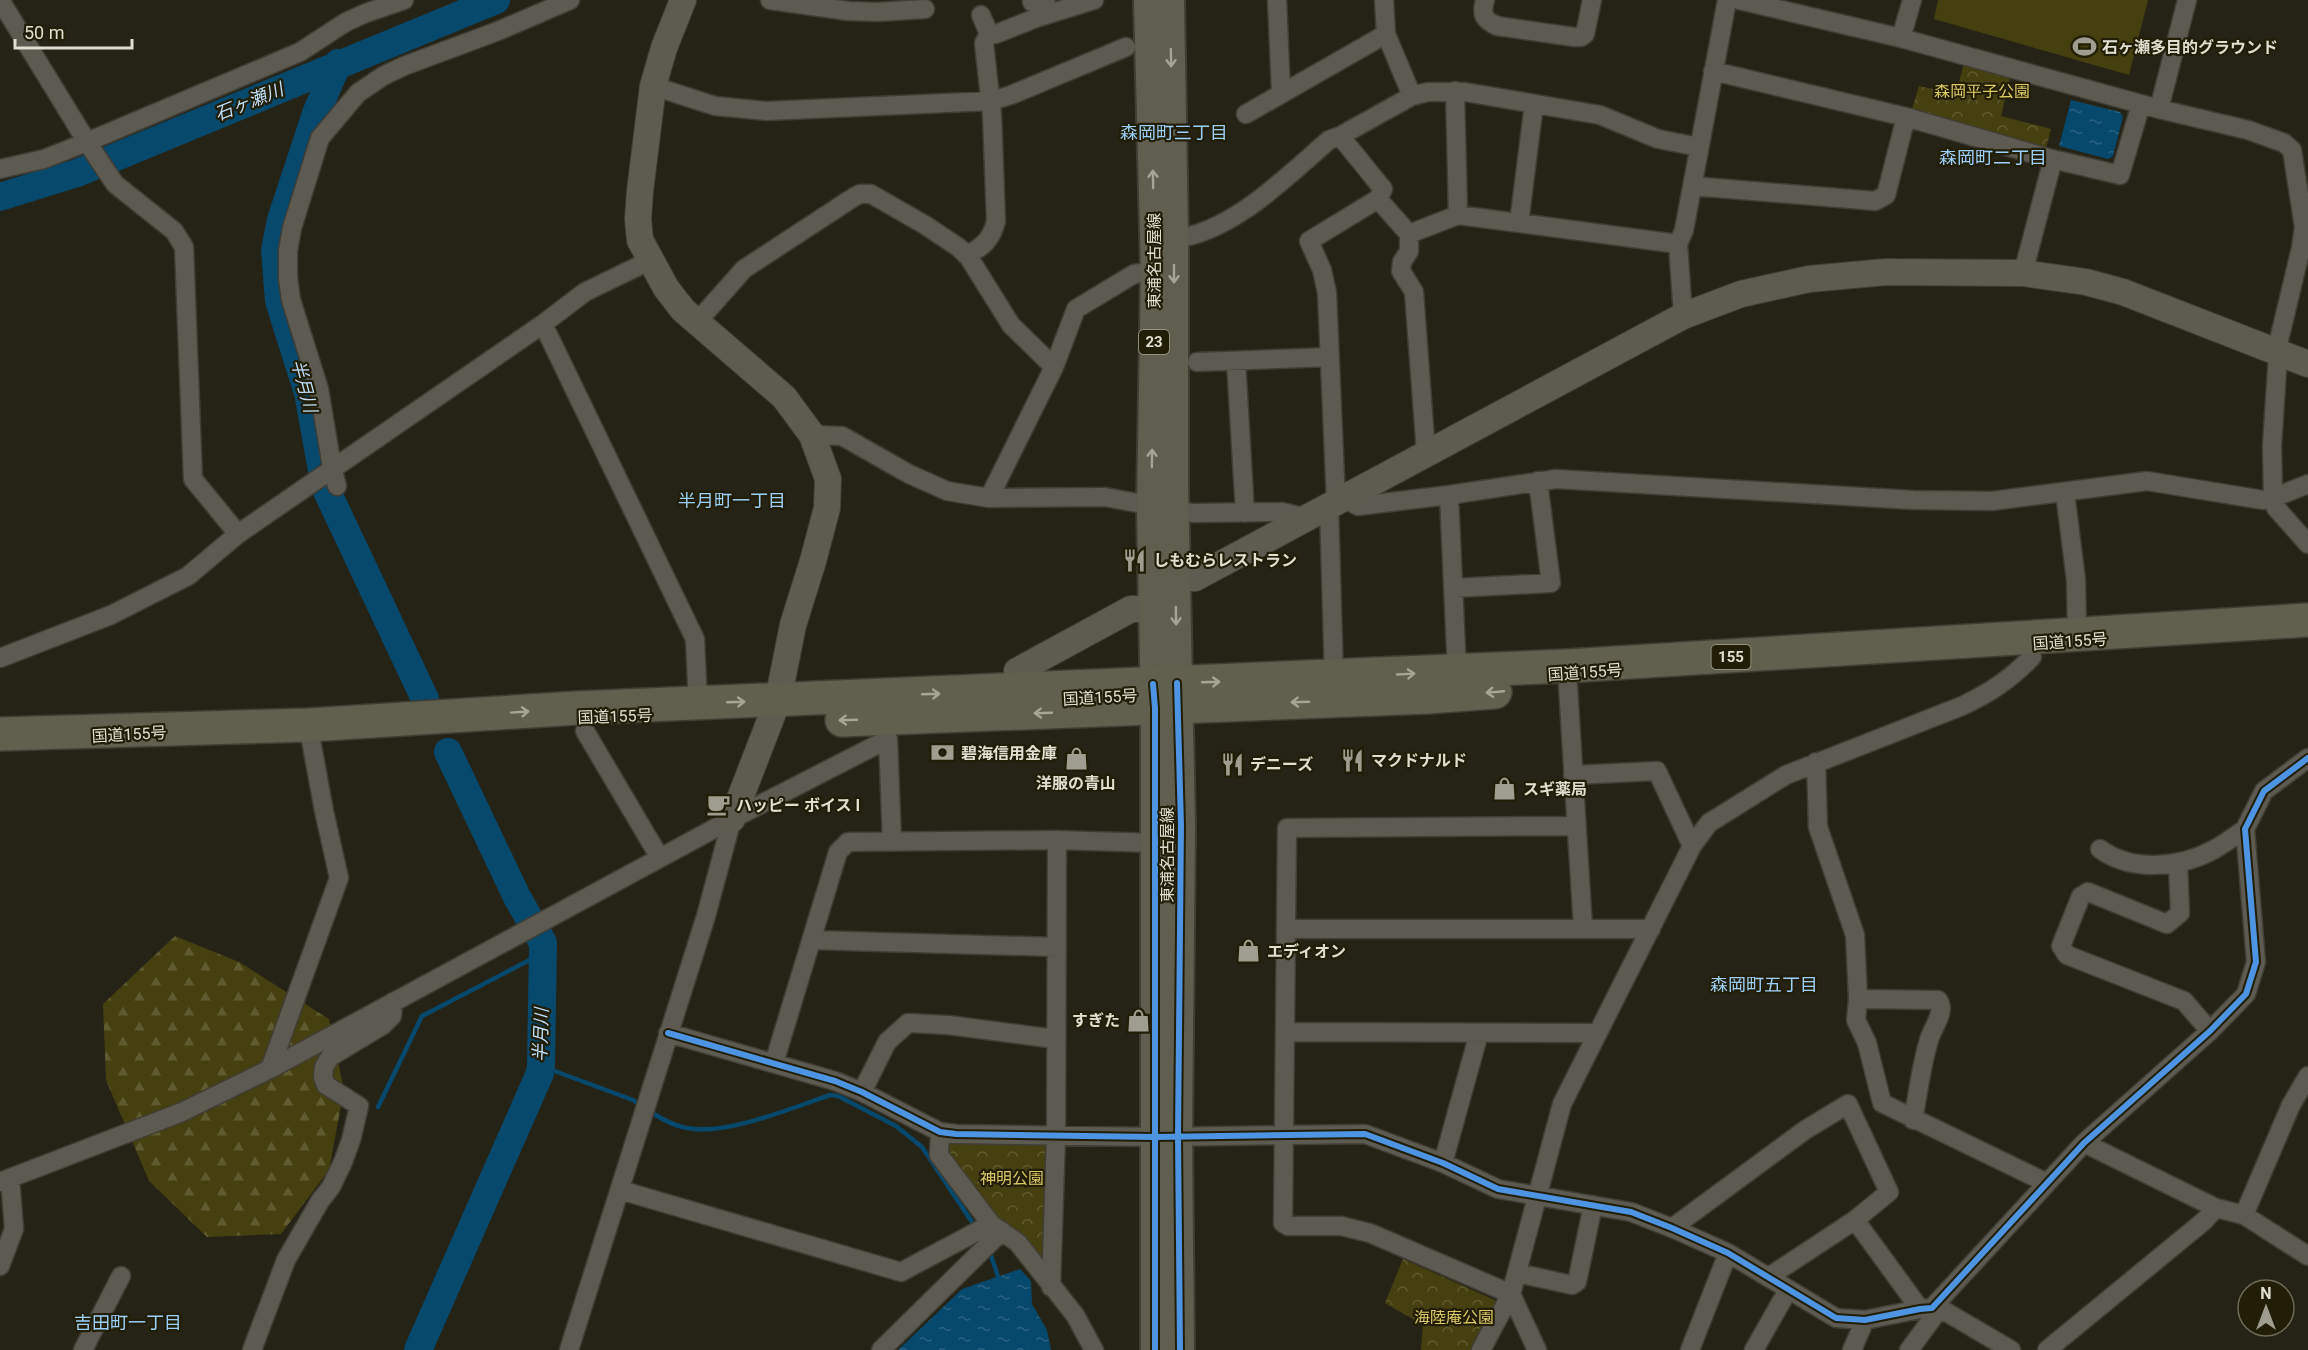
<svg xmlns="http://www.w3.org/2000/svg" width="2308" height="1350" font-family="Roboto,'Noto Sans JP',sans-serif">
<style>
.forest{fill:url(#forest-firs)}
.park{fill:url(#park-crowns)}
.garden{fill:#463f0f}
.water{fill:url(#water-ripples)}
.lines{fill:none;stroke-linecap:round;stroke-linejoin:round}
.stream{stroke:#07486d;stroke-width:4.5}
.river{stroke:#07486d;stroke-width:28}
.street-casing{stroke:#403e34;stroke-width:21}
.secondary-casing{stroke:#403e34;stroke-width:28}
.primary-casing{stroke:#403e34;stroke-width:32}
.highway-casing{stroke:#403e34;stroke-width:36}
.street{stroke:#5c5a51;stroke-width:18}
.secondary{stroke:#5e5c50;stroke-width:26}
.primary{stroke:#605e4f;stroke-width:28}
.highway{stroke:#615f4d;stroke-width:33}
.cycleway-casing{stroke:#211d06;stroke-width:10}
.cycleway{stroke:#4d94e3;stroke-width:6}
.oneway{stroke:#a6a496}
.oneway2{stroke:#a7a595}
.labels{text-anchor:middle;stroke-width:4.5;stroke-linejoin:round;paint-order:stroke}
.shield{fill:#211d06;stroke:#a7a493;stroke-width:1.5}
.shield-label{font-size:15px;font-weight:bold;fill:#e0ded0}
.poi-label{font-size:16px;font-weight:bold;fill:#e0ded0;stroke:#211d06;text-anchor:start}
.park-label{font-size:16px;fill:#dbca63;stroke:#211d06}
.street-label{font-size:16px;fill:#e0ded0;stroke:#211d06}
.water-label{font-size:18px;font-style:italic;fill:#bfdffa;stroke:#211d06}
.neighbourhood-label{font-size:18px;fill:#9cd0fa;stroke:#211d06}
</style>
<defs>
<pattern id="forest-firs" width="22" height="20" patternUnits="userSpaceOnUse" patternTransform="scale(1.5)"><rect width="22" height="20" fill="#463f0f"/><path d="M5 1l3.5 6h-7zM16 11l3.5 6h-7z" fill="#605a31"/></pattern>
<pattern id="park-crowns" width="20" height="18" patternUnits="userSpaceOnUse" patternTransform="scale(1.5)"><rect width="20" height="18" fill="#463f0f"/><path d="M2 6a3 3 0 1 1 6 0M12 15a3 3 0 1 1 6 0" fill="none" stroke="#605a31"/></pattern>
<pattern id="water-ripples" width="26" height="14" patternUnits="userSpaceOnUse" patternTransform="scale(1.5)"><rect width="26" height="14" fill="#07486d"/><path d="M2 4q2-2 4 0t4 0M15 11q2-2 4 0t4 0" fill="none" stroke="#2b6281"/></pattern>
</defs>
<rect width="100%" height="100%" fill="#252316"/>
<!-- forest -->
<path class="forest" d="M175 936 239 962 329 1019 344 1090 329 1170 281 1234 207 1237 149 1181 106 1080 103 1004Z"/>
<!-- park -->
<path class="park" d="M1965 59 2012 70 2001 116 2051 129 2046 148 1910 115 1919 86 1956 94Z
M940 1132 1056 1135 1051 1287 939 1155Z
M1403 1259 1497 1301 1474 1350H1421L1423 1325 1385 1303Z"/>
<!-- garden -->
<path class="garden" d="M1938 0H2148L2129 75 1934 19Z"/>
<!-- water -->
<path class="water" d="M2071 100 2120 112 2123 117 2113 156 2108 159 2059 146Z
M1020 1269 1031 1281 1032 1304 1047 1330 1051 1350H898L962 1289Z"/>
<g class="lines">
<!-- stream -->
<path class="stream" d="M541 1066 633 1100 642 1106
M378 1107 422 1016 543 953
M649 1111C660 1118 674 1126 687 1128 725 1136 792 1108 830 1095L838 1096 896 1126 922 1147 976 1228
M989 1250 999 1279"/>
<!-- river -->
<path class="river" d="M338 63 317 111 281 220 275 250 279 301 308 393 325 487 425 699
M0 197 77 173 496 0
M418 1350 540 1073 541 1066 543 943 517 897 448 752"/>
<defs>
<path id="street" d="M0 0 87 142 115 184 174 231 184 247 193 479 238 534
M770 0 848 11 877 12 925 9
M1277 0 1281 92
M1384 0 1386 34 1412 96
M1485 0C1481 15 1483 19 1497 26L1574 37H1581L1585 34 1592 0
M1032 2 1046 0
M981 15 989 34H996L1036 18 1094 0
M1901 38 1912 0
M1713 71 1906 117 2048 158 2120 175 2141 104
M653 86 715 106 766 111 991 101 1011 95 1126 47
M1455 91 1458 215
M2159 109 2187 0
M1246 114 1386 34
M0 169 44 159 87 142 300 52 346 22 366 13 404 0
M1692 186 1875 201 1886 195 1906 117
M1378 199 1409 234 1458 215 1678 244
M1519 223 1534 104
M1409 234V251L1402 262 1401 271 1414 292 1426 453
M1174 239C1233 232 1286 177 1329 140L1340 136 1412 96 1428 92H1465L1600 115 1658 139 1699 147
M966 255C983 248 992 238 996 221L992 115 984 43 989 34
M2023 273 2053 159
M1683 316 1678 244 1684 230 1727 0
M697 322 744 269 854 197 860 194H871L925 225 958 247 968 256 1011 325 1054 367
M543 324 695 639 698 704
M1236 361 1245 513
M1197 362 1330 357
M812 435 842 436 909 474 947 491 989 498 1105 497 1192 513 1282 512 1307 518
M2308 484 2273 498 2276 508 2308 544
M337 486 332 467 319 389 291 300 288 278V251L292 228 320 138 358 93 383 76 404 66 498 31 570 0
M2065 493 2076 580 2077 634
M1449 495 1457 672
M989 498 1054 367 1076 309 1134 274 1155 271
M1343 498 1358 506 1449 495 1556 479 1913 500 1992 501 2147 481 2263 500 2273 498 2272 445 2279 340 2301 248 2304 227 2292 150 2284 143 2248 130 2159 109 1901 38 1739 0
M1336 502 1327 293 1322 270 1309 241 1378 199 1383 189 1340 136
M1329 506 1334 678
M1454 588 1551 583 1538 481
M0 658 111 615 188 576 238 534 543 324 585 292 649 261
M1568 686 1583 928
M585 731 660 858
M1816 762 1818 827 1855 935 1858 999 1856 1020 1867 1043 1882 1103 2047 1183
M1573 775 1657 771 1692 846
M2100 849C2131 872 2180 868 2213 850 2224 844 2235 836 2245 829
M2178 863 2180 913 2167 924 2088 892 2081 896 2061 946 2067 955 2184 1001 2210 1031
M1286 929H1651
M812 940 1056 947
M1858 999 1938 1000C1947 1011 1932 1028 1929 1040 1921 1066 1918 1094 1913 1120
M1285 1032 1598 1033
M668 1033 835 1081 862 1092 940 1132 956 1134 1155 1137 1365 1134 1443 1163 1498 1189 1631 1212 1672 1228 1728 1253 1836 1318 1865 1320 1920 1309 1932 1308 2084 1143 2210 1031 2246 994 2256 962 2245 829 2264 791 2308 758
M774 1063 838 852 848 842 1057 840 1154 843
M270 1069 339 878 324 811 311 740
M862 1092 887 1042 908 1023 948 1025 1056 1039
M940 1132 939 1155 991 1224 1018 1243 1075 1315 1094 1350
M2084 1143 2216 1208 2244 1215 2308 1256
M1443 1163 1479 1033
M0 1182 182 1112 270 1069 732 819 888 739 892 841
M620 1190 901 1272 991 1224
M2244 1215 2291 1105 2308 1076
M1855 1220 1920 1309
M1672 1228 1805 1130 1848 1104 1889 1192 1855 1220 1770 1276
M0 1266 14 1229 10 1178
M1517 1273 1572 1285 1577 1282 1593 1205
M1051 1287 1056 1135 1057 840
M1936 1306 2011 1350
M83 1350 121 1276
M252 1350 286 1260 320 1201 331 1187 343 1162 351 1140 359 1106 326 1085 323 1077 324 1067 330 1057 383 1025 392 1016 393 1002
M569 1350 706 916 732 819
M881 1350 1002 1231
M1481 1350 1511 1294 1562 1104 1692 846 1709 823 1786 775 1962 706C1991 692 2008 681 2032 657
M1537 1350 1511 1294 1370 1233 1341 1226H1288L1283 1223 1287 828 1575 826
M1690 1350 1728 1253
M1754 1350 1788 1290
M1852 1350 1865 1320
M1909 1350 1940 1308
M2047 1350 2204 1221 2216 1208"/>
<path id="secondary" d="M683 0 664 48 653 86 640 191 638 219 640 240 666 288 683 310 784 397 812 435 828 479 827 508 813 561 793 625 778 700 732 819
M1176 578H1195L1683 316 1741 294 1809 279 1886 272 2023 273 2086 282 2123 292 2308 364
M1017 671 1131 609H1152"/>
<path id="primary" d="M1148 0 1155 271 1151 506 1155 708V1350
M1170 0 1174 239V487L1181 825 1178 1136 1180 1350"/>
<path id="highway" d="M842 720 1428 697 1495 692
M0 734 309 725 577 708 1567 666 2308 620"/>
</defs>
<!-- street casing -->
<use href="#street" class="street-casing"/>
<!-- secondary casing -->
<use href="#secondary" class="secondary-casing"/>
<!-- primary casing -->
<use href="#primary" class="primary-casing"/>
<!-- highway casing -->
<use href="#highway" class="highway-casing"/>
<!-- street -->
<use href="#street" class="street"/>
<!-- secondary -->
<use href="#secondary" class="secondary"/>
<!-- primary -->
<use href="#primary" class="primary"/>
<!-- highway -->
<use href="#highway" class="highway"/>
<defs>
<path id="cycleway" d="M1177 683 1181 825 1178 1136 1180 1350
M1153 684 1155 708V1350
M668 1033 835 1081 862 1092 940 1132 956 1134 1155 1137 1365 1134 1443 1163 1498 1189 1631 1212 1672 1228 1728 1253 1836 1318 1865 1320 1920 1309 1932 1308 2084 1143 2210 1031 2246 994 2256 962 2245 829 2264 791 2308 758"/>
</defs>
<!-- cycleway casing -->
<use href="#cycleway" class="cycleway-casing"/>
<!-- cycleway -->
<use href="#cycleway" class="cycleway"/>
</g>
<!-- one-way arrows -->
<defs><path id="oneway-shaft" d="M-6 0H5M1.5-3L5.5 0L1.5 3" fill="none" stroke-width="1.6" stroke-linecap="round" stroke-linejoin="round" transform="scale(1.5)"/></defs>
<g class="oneway">
<use href="#oneway-shaft" transform="translate(1171 58) rotate(89)"/>
<use href="#oneway-shaft" transform="translate(1153 179) rotate(-91)"/>
<use href="#oneway-shaft" transform="translate(1174 274) rotate(90)"/>
<use href="#oneway-shaft" transform="translate(1152 458) rotate(-89)"/>
<use href="#oneway-shaft" transform="translate(1176 616) rotate(89)"/>
</g>
<g class="oneway2">
<use href="#oneway-shaft" transform="translate(1406 674) rotate(-3)"/>
<use href="#oneway-shaft" transform="translate(1211 682) rotate(-2)"/>
<use href="#oneway-shaft" transform="translate(1495 692) rotate(175)"/>
<use href="#oneway-shaft" transform="translate(931 694) rotate(-2)"/>
<use href="#oneway-shaft" transform="translate(736 702) rotate(-2)"/>
<use href="#oneway-shaft" transform="translate(1300 702) rotate(178)"/>
<use href="#oneway-shaft" transform="translate(520 712) rotate(-4)"/>
<use href="#oneway-shaft" transform="translate(1043 713) rotate(178)"/>
<use href="#oneway-shaft" transform="translate(848 720) rotate(178)"/>
</g>
<!-- icons -->
<defs>
<symbol id="stadium-bare" viewBox="-9 -9 18 18"><path d="M0-5a6.5 5 0 1 0 0 10a6.5 5 0 1 0 0-10ZM-3.5-1.8h7v3.6h-7Z" fill="#9f9d8f" stroke="#211d06" stroke-width="2.5" paint-order="stroke"/></symbol>
<symbol id="restaurant-bare" viewBox="-9 -9 18 18"><path d="M-5-6h1v4h1v-4h1v4h1v-4h1v5L-1.5 .5V6h-2V.5L-5-1ZM5-6V6H3V1.5H1.5Q1.5-4 5-6Z" fill="#9f9d8f" stroke="#211d06" stroke-width="2.5" paint-order="stroke"/></symbol>
<symbol id="bank-bare" viewBox="-9 -9 18 18"><path d="M-6-4H6V4H-6ZM0-2.3a2.3 2.3 0 1 0 0 4.6a2.3 2.3 0 1 0 0-4.6Z" fill="#9f9d8f" stroke="#211d06" stroke-width="2.5" paint-order="stroke"/></symbol>
<symbol id="shop-bare" viewBox="-9 -9 18 18"><path d="M-5-2.5h2.3a2.7 3.5 0 0 1 5.4 0H5L5.5 6h-11ZM-1.5-2.5h3a1.5 2.3 0 0 0-3 0Z" fill="#9f9d8f" stroke="#211d06" stroke-width="2.5" paint-order="stroke"/></symbol>
<symbol id="cafe-bare" viewBox="-9 -9 18 18"><path d="M-5.5-4.5H6V0H3Q3 3.5 0 3.5H-2.5Q-5.5 3.5-5.5 0ZM3-3.2v2h1.7v-2ZM-6 4.5H4V6H-6Z" fill="#9f9d8f" stroke="#211d06" stroke-width="2.5" paint-order="stroke"/></symbol>
</defs>
<g fill-rule="evenodd">
<use href="#stadium-bare" x="2068" y="30" width="33" height="33"/>
<use href="#restaurant-bare" x="1118" y="544" width="33" height="33"/>
<use href="#bank-bare" x="926" y="736" width="33" height="33"/>
<use href="#shop-bare" x="1060" y="742" width="33" height="33"/>
<use href="#restaurant-bare" x="1336" y="744" width="33" height="33"/>
<use href="#restaurant-bare" x="1216" y="748" width="33" height="33"/>
<use href="#shop-bare" x="1488" y="772" width="33" height="33"/>
<use href="#cafe-bare" x="702" y="788" width="33" height="33"/>
<use href="#shop-bare" x="1232" y="934" width="33" height="33"/>
<use href="#shop-bare" x="1122" y="1004" width="33" height="33"/>
</g>
<g class="labels">
<!-- shield labels -->
<g class="shield">
<rect x="1139" y="330" width="30" height="24" rx="4.5"/>
<rect x="1711.5" y="645" width="39" height="24" rx="4.5"/>
</g>
<g class="shield-label">
<text x="1154" y="347">23</text>
<text x="1731" y="662">155</text>
</g>
<!-- poi labels -->
<g class="poi-label">
<text x="2102" y="53">石ヶ瀬多目的グラウンド</text>
<text x="1153" y="566">しもむらレストラン</text>
<text x="961" y="759">碧海信用金庫</text>
<text x="1371" y="766">マクドナルド</text>
<text x="1250" y="770">デニーズ</text>
<text x="1076" y="789" text-anchor="middle">洋服の青山</text>
<text x="1523" y="795">スギ薬局</text>
<text x="736" y="811">ハッピー ボイス I</text>
<text x="1267" y="957">エディオン</text>
<text x="1120" y="1026" text-anchor="end">すぎた</text>
</g>
<!-- park labels -->
<g class="park-label">
<text x="1982" y="97">森岡平子公園</text>
<text x="1012" y="1184">神明公園</text>
<text x="1454" y="1323">海陸庵公園</text>
</g>
<!-- street labels -->
<g class="street-label">
<text transform="translate(1154 261) rotate(-90)" y="6">東浦名古屋線</text>
<text transform="translate(2070 641) rotate(-4)" y="6">国道155号</text>
<text transform="translate(1585 672) rotate(-4)" y="6">国道155号</text>
<text transform="translate(1100 697) rotate(-3)" y="6">国道155号</text>
<text transform="translate(615 716) rotate(-2)" y="6">国道155号</text>
<text transform="translate(129 734) rotate(-3)" y="6">国道155号</text>
<text transform="translate(1167 855) rotate(-90)" y="6">東浦名古屋線</text>
</g>
<!-- water labels -->
<g class="water-label">
<text transform="translate(249 102) rotate(-22)" y="6">石ヶ瀬川</text>
<text transform="translate(304 386) rotate(75)" y="6">半月川</text>
<text transform="translate(541 1035) rotate(-88)" y="6">半月川</text>
</g>
<!-- neighbourhood labels -->
<g class="neighbourhood-label">
<text x="1174" y="139">森岡町三丁目</text>
<text x="1993" y="164">森岡町二丁目</text>
<text x="732" y="507">半月町一丁目</text>
<text x="1764" y="991">森岡町五丁目</text>
<text x="128" y="1329">吉田町一丁目</text>
</g>
</g>
<!-- north arrow -->
<g transform="translate(2266 1308)"><circle r="28" fill="#211d06" stroke="#6d6a57" stroke-width="1.5"/>
<path d="M0-4.5L10 22L0 15L-10 22Z" fill="#9f9d8f"/>
<text y="-9" font-size="16" font-weight="bold" text-anchor="middle" fill="#e0ded0">N</text>
</g>
<!-- scale -->
<path d="M15 39v9h117v-9" fill="none" stroke="#e0ded0" stroke-width="3"/>
<text x="24" y="39" font-size="18" fill="#e0ded0" stroke="#211d06" stroke-width="4.5" paint-order="stroke">50 m</text>
</svg>
